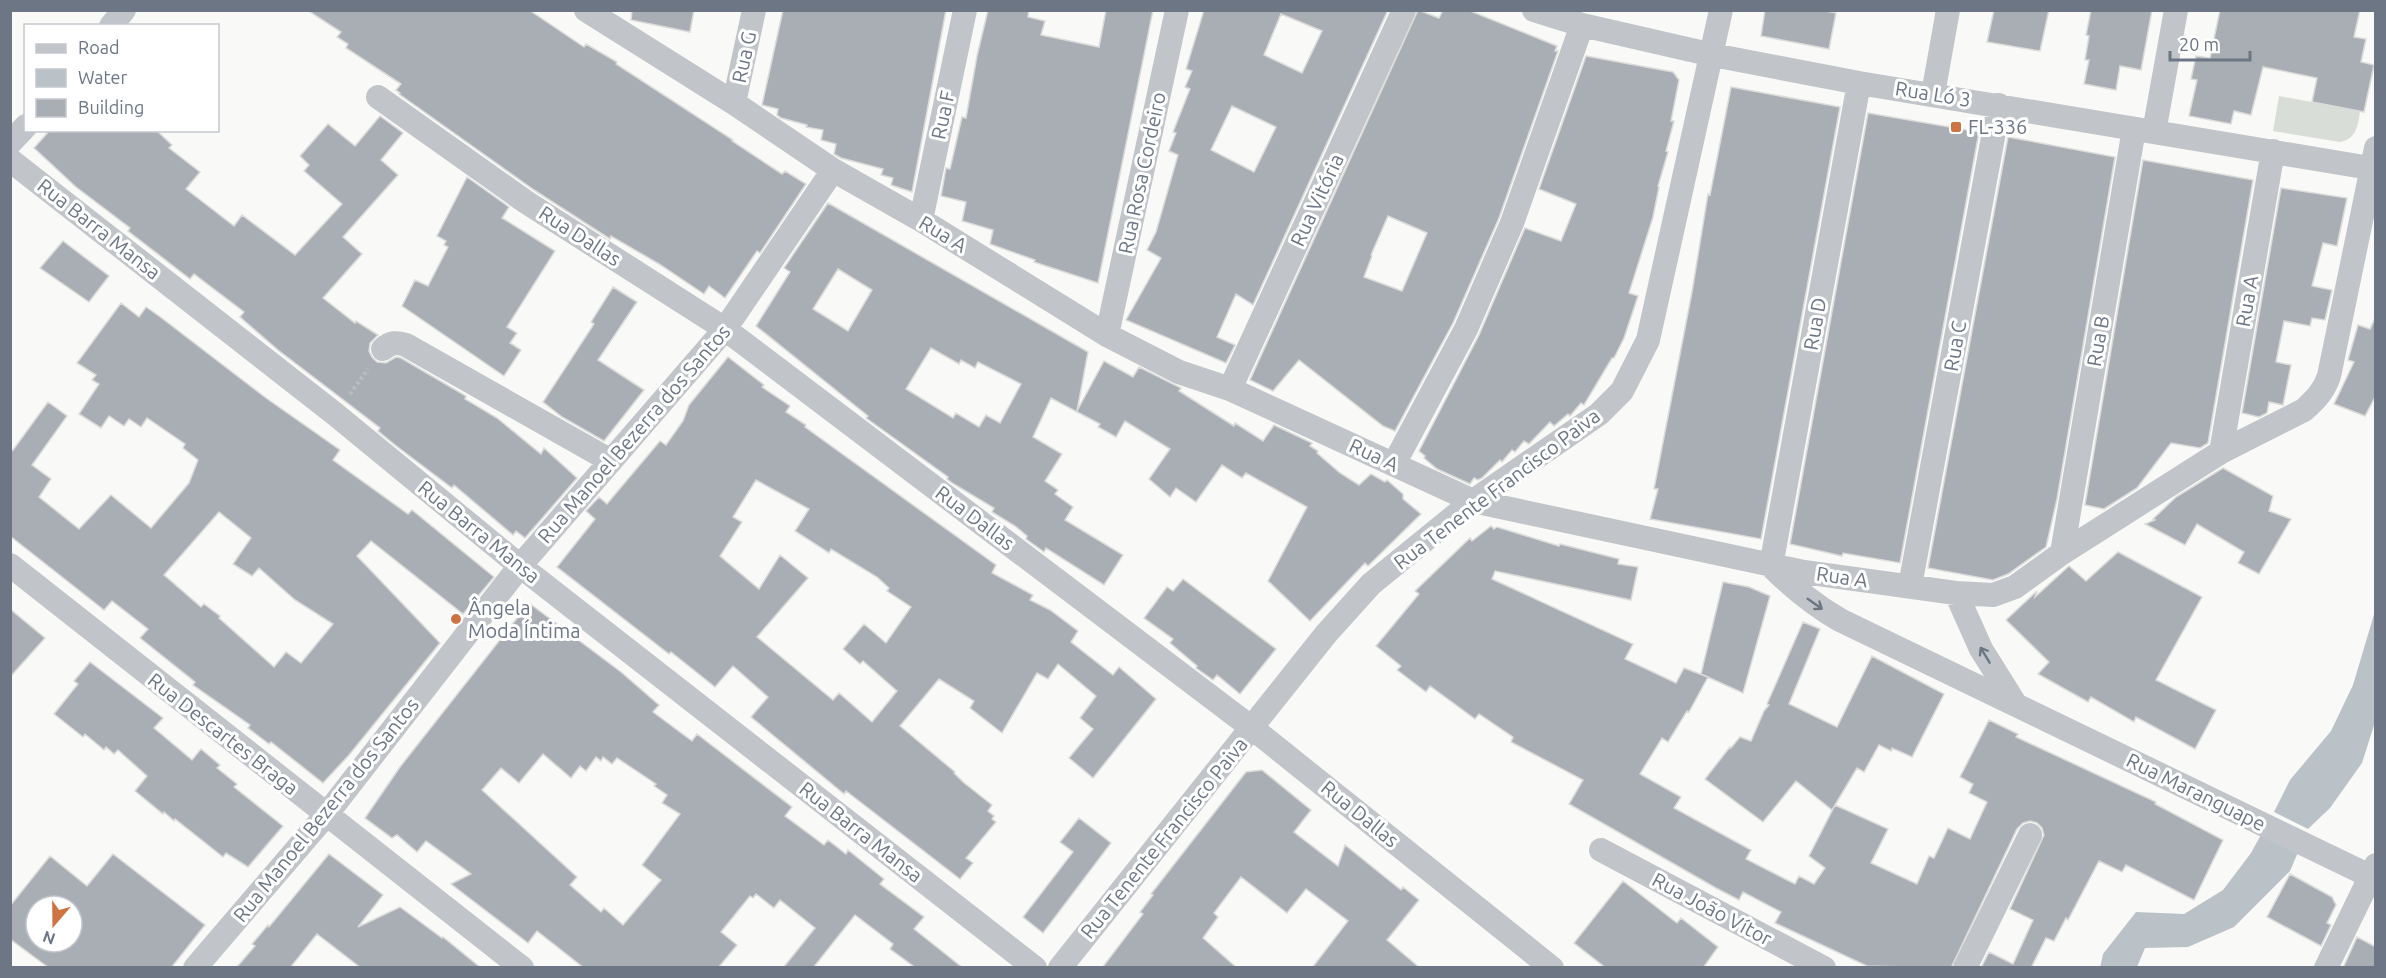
<svg xmlns="http://www.w3.org/2000/svg" width="2386" height="978" font-family="Ubuntu,sans-serif">
<style>
.green{fill:#d8ddd7}
.water{fill:#bac2c7}
.building{fill:#a9aeb5;stroke:#dbdbd9;stroke-width:1.5;fill-rule:evenodd}
.lines{fill:none;stroke-linecap:round;stroke-linejoin:round}
.path{stroke:#bbbdc0;stroke-width:4;stroke-dasharray:3 3;stroke-linecap:butt}
.minor{stroke:#c1c4c8;stroke-width:24}
.oneway{stroke:#6c7684}
.poi-dot{fill:#ce7342;stroke:#fff;stroke-width:2}
.labels{text-anchor:middle;stroke-width:6;stroke-linejoin:round;paint-order:stroke}
.street-label{font-size:20px;fill:#6c7684;stroke:#fff}
.poi-label{font-size:20px;fill:#6c7684;stroke:#fff;text-anchor:start}
</style>
<rect width="100%" height="100%" fill="#f9f9f7"/>
<!-- green -->
<path class="green" d="M2279 96 2360 111C2358 126 2356 139 2340 142L2273 131Z"/>
<!-- water -->
<path class="water" d="M2375 611V722L2362 763 2330 808 2308 829 2274 812 2290 780 2331 731 2353 685Z
M2263 831 2299 850 2290 871 2234 927 2188 947 2145 948 2137 967 2100 968 2103 954 2136 912 2184 914 2223 890 2251 853Z"/>
<!-- building -->
<path class="building" d="M307 10H529L584 47 586 44 617 62 616 64 733 140 732 141 782 174 785 171 806 184 760 253 757 251 725 298 709 286 704 294 659 264 611 236 610 239 534 190 399 94 400 93 396 90 401 84 346 48 348 44 337 37 341 32Z
M632 10H694L690 32 631 20Z
M783 10H946L912 192 891 185 893 178 881 175 883 169 841 158 834 154 836 144 821 140 823 130 806 127 807 125 781 118 777 115 778 109 762 105Z
M988 10H1029L1028 17 1045 21 1041 35 1099 47 1106 10H1153L1098 283 1034 262 1035 260 990 244 993 230 962 221 966 202 941 196 946 168 950 169 962 117 966 118 977 56Z
M1204 10H1388L1253 305 1236 294 1217 337 1235 345 1226 363 1126 320 1161 258 1147 250 1156 232 1178 155 1169 151 1176 133 1173 132 1190 89 1185 87 1192 71 1186 69ZM1281 14 1322 31 1302 73 1264 55ZM1232 106 1276 127 1254 172 1211 150Z
M1418 10 1439 18 1443 10H1468L1557 46 1555 51H1558L1499 218 1453 323 1395 431 1383 426 1299 360 1273 391 1250 380ZM1388 216 1427 233 1402 291 1364 277 1372 256 1371 255Z
M1765 10H1821L1836 13 1829 49 1761 36Z
M1994 10H2049L2040 51 1987 42Z
M2091 10H2152L2141 70 2120 66 2116 90 2084 84 2089 60H2085L2089 36 2086 35Z
M2220 10H2360L2354 37 2366 39 2361 62 2374 65 2364 112 2312 102 2317 78 2263 67 2251 115 2234 111 2231 124 2189 116 2197 80 2191 79 2196 56 2210 58Z
M1586 56 1673 72 1679 80 1671 121H1674L1666 151 1668 152 1658 186 1659 187 1653 217 1629 293 1638 296 1624 338 1614 358H1612L1584 405 1581 403 1570 416 1568 414 1554 426 1550 422 1529 444 1524 441 1515 452 1512 450 1502 462 1500 460 1482 478 1478 480 1474 478 1470 484 1437 469 1424 458 1425 456 1419 451 1479 335 1525 228 1561 241 1576 204 1539 189Z
M1731 87 1840 107 1761 539 1650 519 1658 489H1654L1692 292 1708 194 1710 195Z
M1868 113 1979 132 1900 563 1843 553 1842 556 1790 544Z
M380 116 403 133 381 160 398 175 343 237 362 254 323 298 355 323 356 321 378 335 370 343 369 351 372 357 377 362 386 363 396 357 401 358 466 396 465 399 497 418 541 454 544 448 577 478 525 538 516 531 513 535 454 485 452 488 395 445 378 431 380 428 278 350 240 317 244 312 194 274 190 279 128 231 130 228 76 187 34 148 50 130H156L172 145 169 148 200 172 186 189 234 226 242 215 295 255 342 204 304 171 309 165 300 156 328 124 355 146Z
M2008 137 2115 157 2057 499 2046 547 2008 574 1993 580 1928 568Z
M2143 160 2253 180 2208 443 2200 448 2171 443 2137 488 2104 509 2085 505Z
M467 177 509 207 502 218 555 251 507 327 517 333 510 343 521 350 504 376 402 306 415 280 428 286 448 247 444 245 446 241 437 236Z
M2281 188 2347 198 2337 246 2323 243 2312 286 2332 290 2325 320 2312 318 2310 326 2284 321 2276 362 2291 365 2283 405 2269 402 2267 413 2259 417 2242 413Z
M828 203 1088 352 1077 411 1104 361 1133 377 1139 367 1181 388 1179 391 1234 426 1235 423 1263 441 1274 425 1312 443 1310 446 1318 451 1317 453 1340 473 1359 485 1371 474 1385 482 1387 480 1403 494V499L1421 514 1368 566 1365 563 1310 621 1268 581 1307 507 1246 473 1242 478 1222 465 1196 502 1176 488 1170 497 1149 479 1170 449 1125 421 1116 437 1098 427 1100 424 1051 398 1033 437 1062 454 1045 481 1058 490 1055 494 1073 507 1065 520 1123 555 1104 585 1046 548 1044 552 1026 539 1027 536 1015 526 992 512 994 508 952 483 947 479 948 477 866 418 868 416 756 326 790 272 784 268ZM838 269 872 290 848 331 813 309ZM931 348 959 364 961 360 975 368 978 362 1021 384 1000 423 986 415 979 427 956 413 953 418 906 389Z
M63 241 109 276 89 302 40 268Z
M613 287 637 302 598 360 644 390 604 441 562 417 543 402 594 324 591 322Z
M121 303 139 317 146 307 159 316 266 398 340 450 333 460 408 514 412 510 494 577 463 614 371 541 357 556 440 643 349 755 323 783 271 742 269 744 248 728 250 725 193 685 195 682 140 638 148 629 112 601 104 610 10 536V449L13 450 48 402 67 416 32 465 51 479 39 497 79 529 111 495 151 528 189 483 198 460 183 448 185 444 147 418 141 427 129 419 124 426 109 416 101 428 79 414 99 384 92 380 96 375 77 363ZM219 512 251 538 233 564 252 576 259 568 295 600 333 624 301 663 286 652 274 667 219 618 220 616 204 604 201 607 164 575Z
M2376 316V395L2365 416 2334 404 2354 362 2348 360 2358 325 2370 329Z
M728 357 764 385 762 387 790 406 786 412 806 425 805 427 996 565 992 573 1033 595 1030 600 1050 610 1078 631 1071 642 1113 675 1119 667 1156 699 1093 778 1069 758 1093 729 1080 718 1096 696 1058 664 1048 679 1037 673 1002 733 970 708 974 701 939 679 900 726 955 772 954 773 963 782 992 805 988 811 994 816 992 819 996 822 966 858 973 863 960 879 846 791 844 794 751 717 768 697 733 666 715 687 671 652 669 654 557 567 595 519 586 511 599 497 607 504 660 441 666 445 683 421 689 405ZM756 480 809 509 795 531 829 553 831 549 877 577 889 588 887 591 911 607 886 643 864 624 843 649 860 664 863 661 897 691 872 722 839 693 833 700 757 637 808 578 780 555 759 589 720 556 742 522 733 517Z
M2223 468 2273 496 2269 511 2291 519 2259 574 2238 563 2244 552 2197 524 2185 545 2145 524 2155 520 2153 519 2176 497Z
M1491 526 1494 529 1497 527 1559 546 1560 544 1619 559 1618 564 1638 567 1631 600 1495 571 1492 579 1633 644 1625 659 1676 683 1684 668 1708 677 1689 712 1687 711 1668 742 1662 738 1640 774 1681 797 1674 808 1751 850 1746 859 1795 884 1799 876 1814 884 1825 868 1809 856 1835 805 1888 829 1871 863 1917 884 1929 856 1934 858 1948 828 1970 839 1987 802 1969 793 1973 784 1960 777 1989 720 2018 734 2016 737 2156 802 2155 804 2223 840 2194 900 2126 865 2122 872 2099 861 2068 920 2066 918 2054 941 2046 938 2031 968H1981L1989 952 2013 964 2033 920 2010 909 2044 835 2042 828 2037 823 2030 821 2023 823 2017 829 1951 968 1867 966 1775 923 1781 912 1743 892 1739 900 1716 888 1569 804 1583 780 1511 742 1513 737 1479 714 1475 719 1430 686 1426 692 1397 670 1401 666 1376 646 1419 594 1415 591 1470 538 1472 541Z
M2118 552 2202 597 2156 680 2216 710 2195 749 2136 717 2134 722 2091 697 2088 702 2038 674 2049 662 2006 620 2037 591 2035 597 2069 566 2086 581Z
M1183 579 1276 649 1240 694 1217 675 1213 680 1196 668 1197 666 1170 643 1173 639 1144 618 1167 587 1173 591Z
M1723 582 1749 587 1770 596 1743 693 1701 674Z
M529 603 621 672 659 705 653 712 692 741 697 734 792 807 785 816 824 845 828 840 846 854 848 850 884 879 880 884 924 917 914 929 963 968H916L890 949 893 944 855 915 813 968H783L815 928 780 900 774 908 756 894 753 898 750 896 721 932 737 945 718 968H584L537 931 528 943 451 884 471 874 426 841 417 852 397 835 392 838 365 818 400 767ZM543 754 571 778 580 766 586 771 596 757 601 761 603 757 612 764 617 758 656 784 654 786 667 795 662 803 680 814 642 865 661 880 623 925 604 908 601 912 570 885 577 877 482 790 501 768 519 783Z
M10 609 45 638 10 677Z
M1803 622 1820 629 1789 704 1837 727 1872 656 1944 694 1912 757 1892 748 1891 751 1879 745 1864 772 1857 768 1832 810 1796 781 1763 822 1705 779 1730 747 1731 748 1740 737 1751 741 1764 711 1769 705 1767 704Z
M90 662 163 718 154 728 192 760 201 749 220 765 217 768 237 784 234 787 283 826 248 867 226 853 223 857 175 819 174 821 164 812 163 814 135 791 147 776 118 750 114 754 106 747 104 750 85 734 83 737 54 714 78 684 74 681Z
M1262 770 1311 810 1294 832 1338 866 1345 845 1401 890 1403 887 1419 900 1387 940 1420 968H1312L1348 921 1306 889 1287 913 1241 877 1214 913 1218 917 1203 938 1237 968H1102L1143 914 1140 912 1153 895 1151 894 1246 772Z
M1079 818 1111 843 1043 933 1023 917 1073 852 1060 842Z
M113 854 205 925 171 968H49L10 939V906L50 856 87 886ZM36 906H72V942H36Z
M329 854 383 895 358 927 400 907 442 938 443 937 481 968H361L317 934 290 968H236L255 946 252 944 268 925 269 927Z
M2290 874 2332 897 2336 905 2327 923 2331 925 2321 946 2267 917Z
M1623 881 1677 923 1681 918 1718 947 1703 968H1606L1574 943Z
M2357 937 2376 947V968H2343Z"/>
<g class="lines">
<!-- path -->
<path class="path" d="M350 394 368 369"/>
<!-- minor -->
<path class="minor" d="M586 10 734 103 833 170 921 220 1107 335 1179 372 1230 389 1473 501 1804 572 1956 593 1993 595 2015 587 2062 553 2221 452 2304 410C2316 399 2324 391 2329 376L2376 148
M1534 10 1582 25 1713 55 1859 83 2376 169
M111 26 124 10
M1859 83 1771 566C1792 587 1814 605 1840 620L2376 879
M1933 94 1948 10
M378 97 526 202 725 329 1252 728 1552 968
M734 103 754 10
M2154 132 2176 10
M10 143 26 126
M10 160 335 414 520 566 1035 968
M921 220 965 10
M1107 335 1177 10
M383 349C391 342 396 342 406 345L611 461
M1230 389 1404 10
M2221 452 2273 151
M1394 464 1466 329 1512 223 1582 25
M2062 553 2134 129
M10 565 522 968
M1910 586 1999 105
M1956 593 1981 649 2016 705
M1601 850 1824 968
M195 968 326 815 520 566 725 329 833 170
M1060 968 1326 634 1371 584 1473 501 1599 414 1622 391 1648 340 1721 10
M1965 968 2030 835
M2326 968 2376 865"/>
</g>
<!-- one-way arrows -->
<defs><path id="oneway-shaft" d="M-6 0H5M1.5-3L5.5 0L1.5 3" fill="none" stroke-width="1.6" stroke-linecap="round" stroke-linejoin="round" transform="scale(1.5)"/></defs>
<g class="oneway">
<use href="#oneway-shaft" transform="translate(1815 604) rotate(35)"/>
<use href="#oneway-shaft" transform="translate(1985 655) rotate(-121)"/>
</g>
<!-- markers -->
<g class="poi-dot">
<rect x="1950" y="121" width="12" height="12" rx="3"/>
<circle cx="456" cy="619" r="6"/>
</g>
<g class="labels">
<!-- street labels -->
<g class="street-label">
<text transform="translate(744 57) rotate(-78)" y="7">Rua G</text>
<text transform="translate(1933 94) rotate(9)" y="7">Rua Ló 3</text>
<text transform="translate(943 115) rotate(-78)" y="7">Rua F</text>
<text transform="translate(1142 173) rotate(-78)" y="7">Rua Rosa Cordeiro</text>
<text transform="translate(1317 200) rotate(-65)" y="7">Rua Vitória</text>
<text transform="translate(99 229) rotate(38)" y="7">Rua Barra Mansa</text>
<text transform="translate(943 234) rotate(31)" y="7">Rua A</text>
<text transform="translate(580 236) rotate(33)" y="7">Rua Dallas</text>
<text transform="translate(2247 301) rotate(-80)" y="7">Rua A</text>
<text transform="translate(1815 324) rotate(-80)" y="7">Rua D</text>
<text transform="translate(2098 341) rotate(-80)" y="7">Rua B</text>
<text transform="translate(1955 346) rotate(-80)" y="7">Rua C</text>
<text transform="translate(634 434) rotate(-49)" y="7">Rua Manoel Bezerra dos Santos</text>
<text transform="translate(1374 455) rotate(25)" y="7">Rua A</text>
<text transform="translate(1497 489) rotate(-37)" y="7">Rua Tenente Francisco Paiva</text>
<text transform="translate(975 518) rotate(37)" y="7">Rua Dallas</text>
<text transform="translate(479 532) rotate(39)" y="7">Rua Barra Mansa</text>
<text transform="translate(1842 577) rotate(8)" y="7">Rua A</text>
<text transform="translate(223 734) rotate(38)" y="7">Rua Descartes Braga</text>
<text transform="translate(2196 792) rotate(26)" y="7">Rua Maranguape</text>
<text transform="translate(326 810) rotate(-51)" y="7">Rua Manoel Bezerra dos Santos</text>
<text transform="translate(1360 814) rotate(39)" y="7">Rua Dallas</text>
<text transform="translate(861 832) rotate(38)" y="7">Rua Barra Mansa</text>
<text transform="translate(1164 838) rotate(-51)" y="7">Rua Tenente Francisco Paiva</text>
<text transform="translate(1712 909) rotate(28)" y="7">Rua João Vítor</text>
</g>
<!-- poi labels -->
<g class="poi-label">
<text x="1968" y="134">FL-336</text>
<text x="468" y="615">Ângela<tspan x="468" dy="23">Moda Íntima</tspan></text>
</g>
</g>
<!-- border -->
<rect width="2386" height="978" fill="none" stroke="#6c7684" stroke-width="24"/>
<!-- legend -->
<rect x="24" y="24" width="195" height="108" fill="#ffffff" stroke="#c4c8ce" stroke-width="1.5"/>
<rect x="36" y="44" width="30" height="9" fill="#c1c4c8" stroke="#c4c8ce" stroke-width="1.5"/>
<text x="78" y="54" font-size="18" fill="#6c7684">Road</text>
<rect x="36" y="69" width="30" height="18" fill="#bac2c7" stroke="#c4c8ce" stroke-width="1.5"/>
<text x="78" y="84" font-size="18" fill="#6c7684">Water</text>
<rect x="36" y="99" width="30" height="18" fill="#a9aeb5" stroke="#c4c8ce" stroke-width="1.5"/>
<text x="78" y="114" font-size="18" fill="#6c7684">Building</text>
<!-- north arrow -->
<g transform="translate(54 924) rotate(200)"><circle r="28" fill="#ffffff" stroke="#c4c8ce" stroke-width="1.5"/>
<path d="M0-4.5L10 22L0 15L-10 22Z" fill="#ce7342"/>
<text y="-9" font-size="16" font-weight="bold" text-anchor="middle" fill="#6c7684">N</text>
</g>
<!-- scale -->
<path d="M2170 51v9h80v-9" fill="none" stroke="#6c7684" stroke-width="3"/>
<text x="2179" y="51" font-size="18" fill="#6c7684" stroke="#ffffff" stroke-width="4.5" paint-order="stroke">20 m</text>
</svg>
